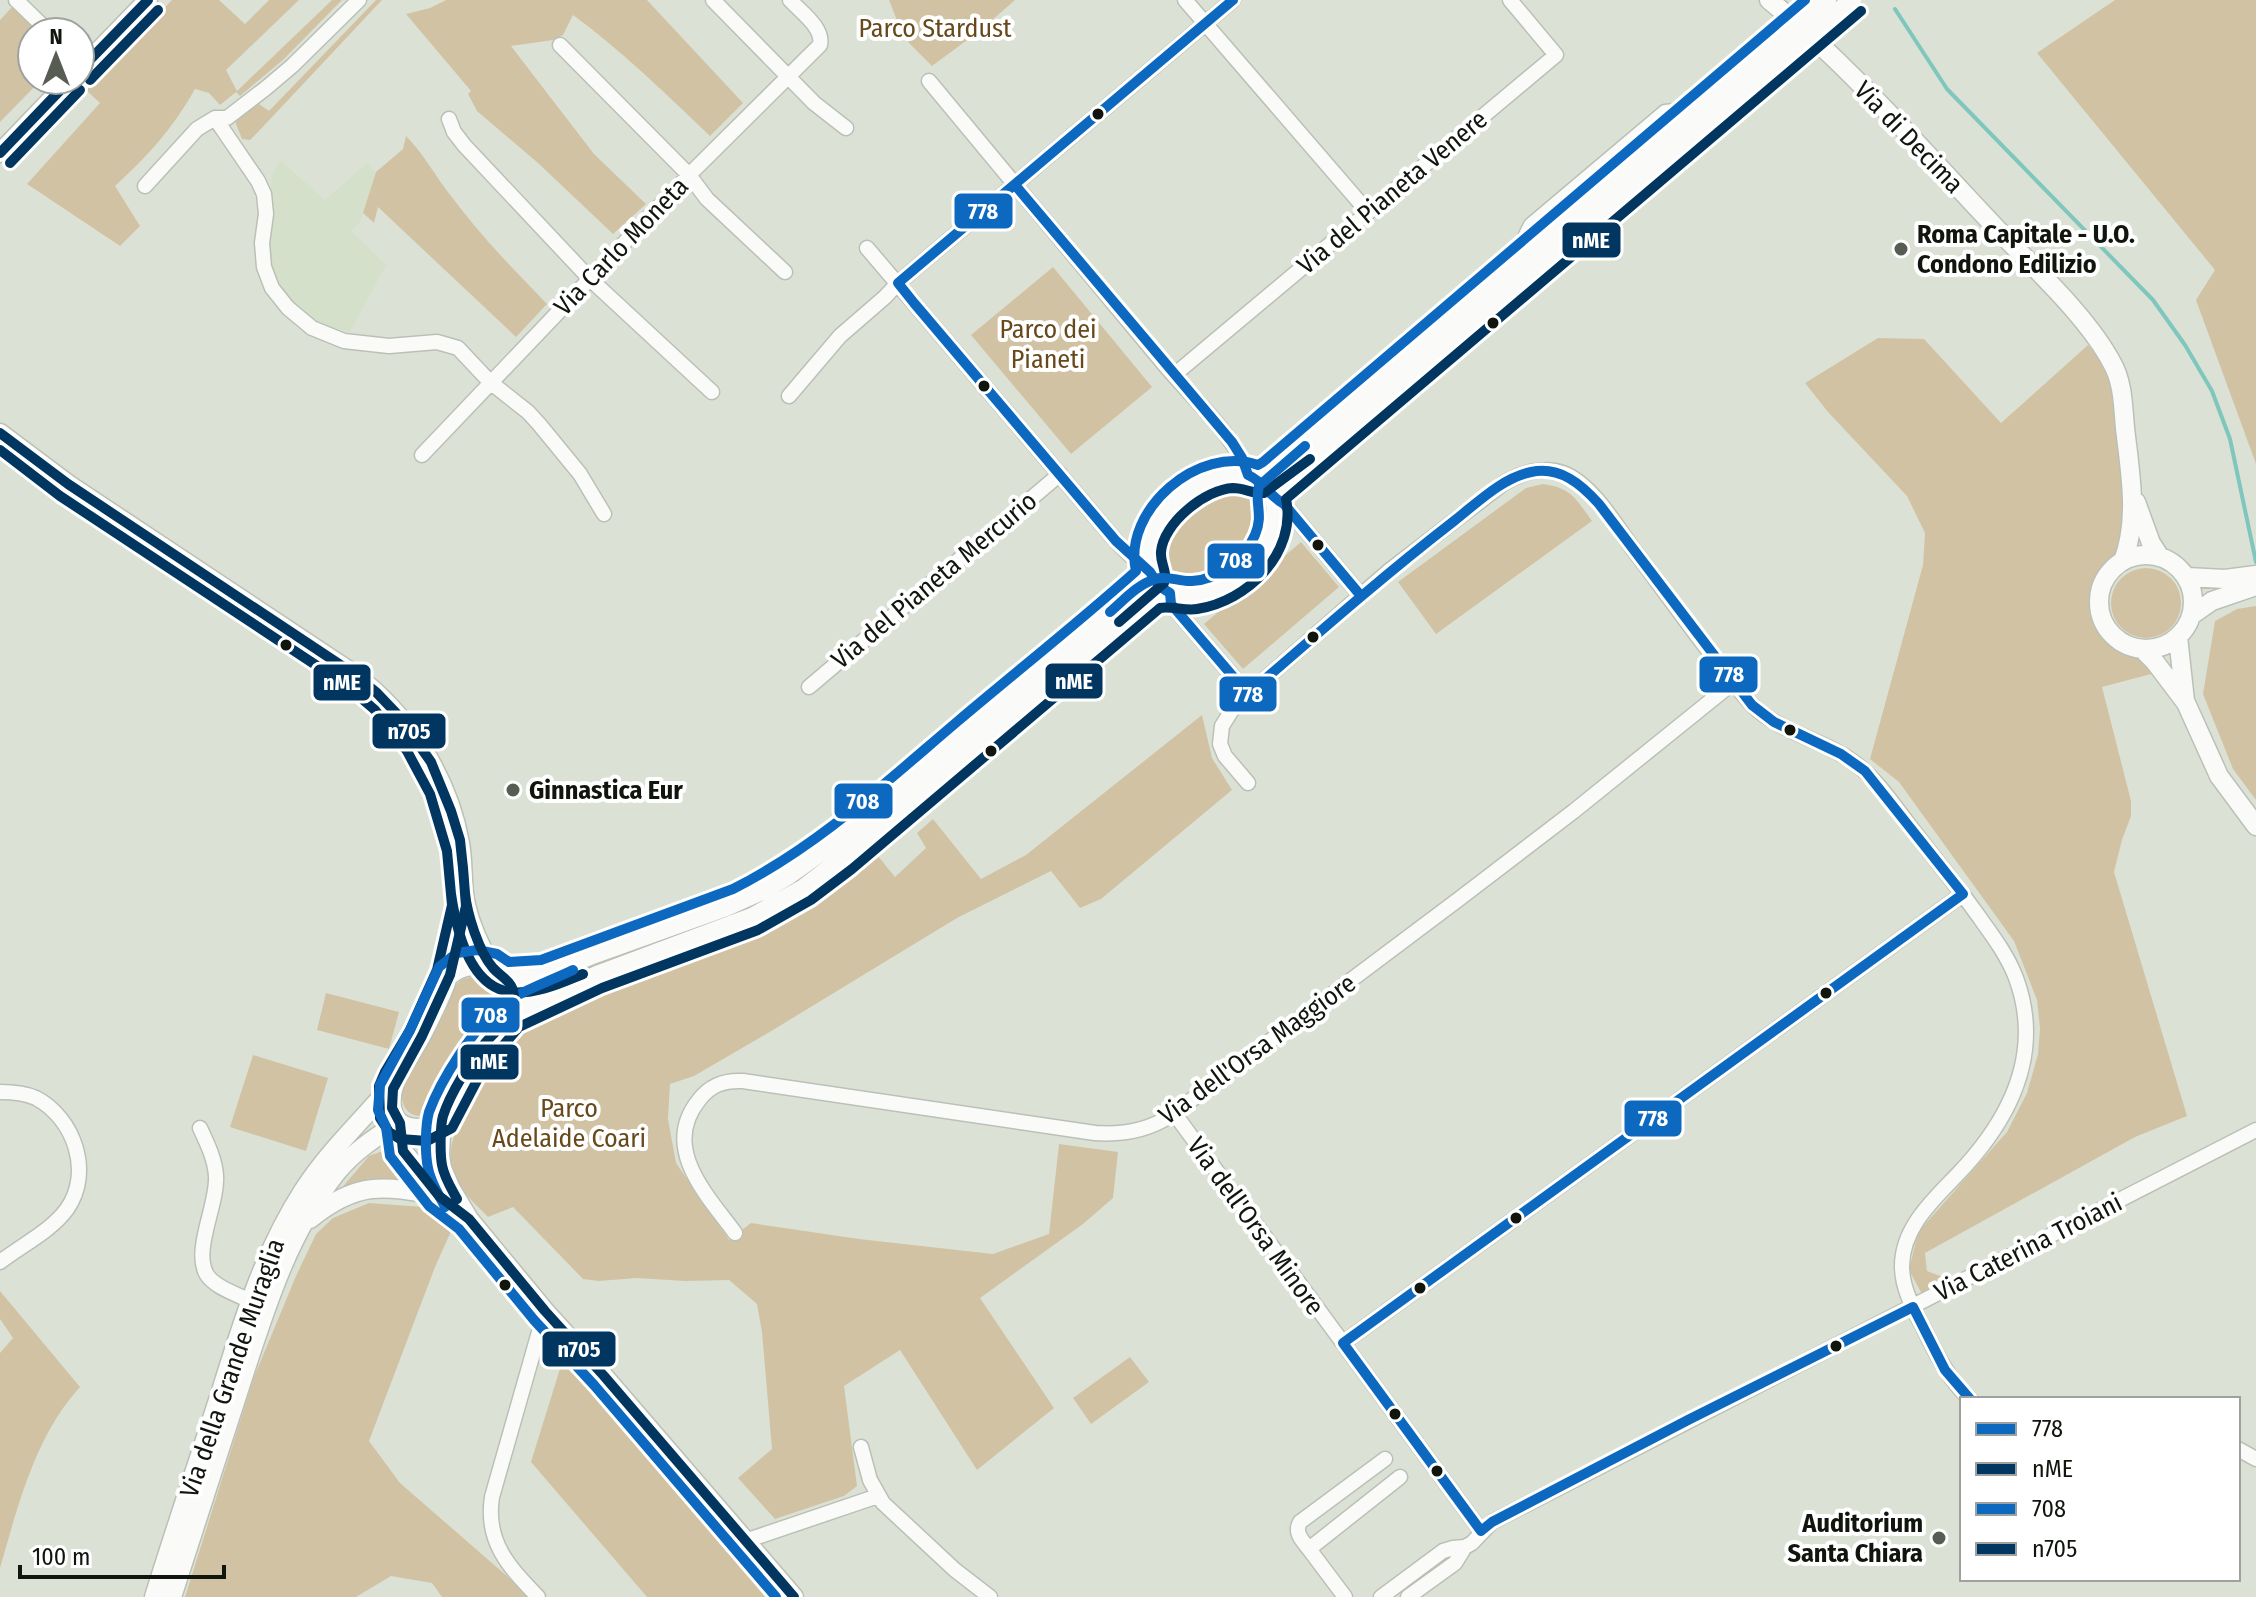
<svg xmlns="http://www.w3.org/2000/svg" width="2256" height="1597" font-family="'Fira Sans Condensed',sans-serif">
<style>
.built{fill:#d4e0ca}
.green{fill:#d2c2a4}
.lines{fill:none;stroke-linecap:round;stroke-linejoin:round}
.stream{stroke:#7fc6bd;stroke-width:4}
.minor-casing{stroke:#bbc0b7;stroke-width:17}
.tertiary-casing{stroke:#bbc0b7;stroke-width:21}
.minor{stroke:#fafbf9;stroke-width:14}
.tertiary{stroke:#fafbf9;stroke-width:18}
.tertiary-bridge-casing{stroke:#bbc0b7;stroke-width:21;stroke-linecap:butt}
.tertiary-bridge{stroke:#fafbf9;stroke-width:18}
.bus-1-casing{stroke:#fff;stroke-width:16}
.bus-2-casing{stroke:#fff;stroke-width:16}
.bus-3-casing{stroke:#fff;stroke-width:16}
.bus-4-casing{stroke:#fff;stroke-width:16}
.bus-1{stroke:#0c69bf;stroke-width:10}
.bus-2{stroke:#00365f;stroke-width:10}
.bus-3{stroke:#0c69bf;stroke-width:10}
.bus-4{stroke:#00365f;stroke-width:10}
.bus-dot{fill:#10150d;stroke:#fff;stroke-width:3}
.poi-dot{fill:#575d53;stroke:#fff;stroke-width:3}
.labels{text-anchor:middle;stroke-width:8;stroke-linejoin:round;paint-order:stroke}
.park-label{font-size:26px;fill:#67491b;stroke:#fff}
.street-label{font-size:26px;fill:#10150d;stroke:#fff}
.poi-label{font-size:26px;font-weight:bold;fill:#10150d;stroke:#fff;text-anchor:start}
.line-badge{stroke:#fff;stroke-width:3}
.badge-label{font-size:22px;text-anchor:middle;font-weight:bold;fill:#fff}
</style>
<rect width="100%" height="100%" fill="#dbe2d5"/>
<!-- built -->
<path class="built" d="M281 161 325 200 367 163 376 172 360 222 351 231 386 265 350 332 325 327 313 321 288 299 278 286 271 268 268 243 271 180 273 172Z"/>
<!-- green -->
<path class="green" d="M172 0H219L245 24 269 0H299L226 70 237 91 332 0H342L284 59 240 96 236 92 220 105 209 93 195 89C173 128 148 156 115 186L140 226 120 246 27 184 100 103 86 90Z
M376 0H382L258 132 250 140 242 139 236 124V121L256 102 269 111Z
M446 0H647L743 103 710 136C666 94 622 51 573 15L563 35 553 40 511 46 594 154 646 204 613 234 538 163 477 111 468 94 471 91 406 14 430 8Z
M889 0H1015L982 29 932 66 909 43 898 23Z
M2115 0H2256V464L2196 300 2215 270 2037 53Z
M13 6 38 32H32V80H41L0 122V20Z
M406 136C424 154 436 177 451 196 480 235 513 269 547 304L516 337 378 207 374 223 363 213 376 172 403 149Z
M1053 267 1152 387 1071 454 971 335Z
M1878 338 1924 339 2001 423 2088 345C2099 359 2107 371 2112 388 2116 401 2116 417 2118 431 2122 467 2128 505 2122 541 2119 555 2108 561 2101 571 2090 586 2087 613 2097 630 2106 646 2121 651 2136 657 2144 660 2149 667 2155 673L2102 687 2131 801V816L2122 840 2114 872 2187 1116 2135 1137 1925 1253 1927 1271 1948 1279 1922 1294 1909 1270 1918 1232 2007 1132 2027 1093 2038 1054 2040 1028 2037 1000 2014 941 1899 782 1870 759 1923 565 1925 533 1907 496 1828 412 1805 383Z
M1227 483C1240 484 1251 486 1259 497 1287 535 1225 586 1189 588 1179 588 1169 581 1163 573 1144 546 1173 507 1198 493 1207 489 1218 487 1227 483Z
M1543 484C1572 488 1576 499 1592 521L1436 634 1398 582 1526 488Z
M1301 542 1339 587 1243 669 1204 624Z
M2111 603a35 35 0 1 1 70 0a35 35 0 1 1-70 0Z
M2256 606V800L2233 769 2203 694 2215 621 2237 609Z
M1202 715 1212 758 1232 790 1101 899 1080 908 1051 871 957 918 768 1033 694 1076 670 1084 668 1119 676 1163 729 1240 751 1223 859 1239 993 1254 1049 1234 1059 1144 1118 1152 1113 1198 1083 1224 980 1298 1054 1408 977 1470 900 1350 844 1386 857 1486 844 1496 775 1519 738 1478 772 1449 762 1332 757 1304 729 1280 685 1281 637 1278 599 1281 583 1279 513 1207 488 1217C469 1197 448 1181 451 1151 451 1140 458 1127 462 1116 494 1014 578 997 667 965 708 950 753 933 792 915 803 910 813 901 822 894 841 882 859 869 878 856L895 877 926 848 917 833 933 819 981 879 1026 855Z
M475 976 488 978 498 985 502 995 499 1013 472 1042 454 1069 438 1109C425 1121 402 1118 402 1096 403 1074 435 1035 445 1012 449 1003 451 991 458 983 463 978 469 978 475 976Z
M326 993 399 1012 389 1049 317 1030Z
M253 1055 328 1078 306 1151 230 1127Z
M385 1150C388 1150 390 1149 393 1150 396 1152 412 1180 416 1186 389 1178 366 1177 340 1190L369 1156Z
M369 1203 424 1207 453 1227 435 1267 369 1441 400 1483 508 1577 527 1597H442L432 1583 391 1576 356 1597H185L254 1377 296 1276 316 1234 333 1218Z
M0 1291 80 1387C35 1436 18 1506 0 1568V1353L13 1338 0 1319Z
M1130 1357 1149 1382 1091 1424 1073 1398Z
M563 1359 631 1434 770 1597H647L531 1462Z"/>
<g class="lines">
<!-- stream -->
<path class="stream" d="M1895 9 1947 89 2153 300 2185 345 2212 391 2230 439 2256 562"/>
<defs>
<path id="minor" d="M16 0 49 32
M713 0 814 103 846 128
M1185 0 1367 211
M560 45 689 175 707 199 785 272
M929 81C1007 176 1086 270 1164 364 1188 393 1239 440 1248 475
M215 118 258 181 264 194 266 214 262 243 264 267 272 288 288 308 312 328 344 341 389 346 437 342 458 348 490 382 528 412 539 424 580 474 604 514
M449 119 454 132 464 145 590 279 712 392
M145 186 197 129 215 118H227L266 88 292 66 359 0
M867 248 1116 541 1134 559 1150 572
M1536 249 1526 235 1531 225 1665 112 1675 111 1685 122
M1174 375 1556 55 1510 0
M789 396 840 336 885 297 898 283 1233 0
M422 455 689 175 820 45C824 28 801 12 790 0
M1273 498 1284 504 1361 596
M1170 593 1171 604 1248 694
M809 687 1060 474
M1248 783 1225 756 1220 744 1222 726 1232 710 1248 694 1390 570 1504 483C1521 473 1543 466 1563 473 1591 483 1616 525 1633 549 1672 600 1710 657 1752 705 1781 733 1821 739 1852 761 1878 779 1896 809 1916 834 1938 863 1961 891 1982 921 1995 939 2008 957 2016 978 2044 1054 2009 1121 1957 1175 1933 1200 1902 1228 1902 1266 1902 1289 1914 1310 1924 1329 1936 1354 1949 1380 1970 1399
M0 1092C12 1092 25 1093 36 1098 74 1118 93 1172 67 1209 51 1231 22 1245 0 1262
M1174 1113 1481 1531
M200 1128C207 1143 215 1159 216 1176 218 1204 192 1251 207 1275 216 1288 237 1294 250 1301
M735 1233C708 1196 660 1148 699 1100 710 1085 724 1080 743 1081L1095 1133C1122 1135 1147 1131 1170 1116L1459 899 1574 811 1734 682
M1343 1343 1963 894
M861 1447 870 1480 883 1503 955 1570 990 1597
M2238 1449 2256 1459
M745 1541 878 1496
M1309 1549C1302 1540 1294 1533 1300 1522L1385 1459
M538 1597C509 1567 485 1542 492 1497L545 1311
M1345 1597 1309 1549 1400 1477
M1381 1597 1443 1551 1453 1548 1465 1547
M1408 1597 1455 1563 1465 1547 1472 1543 1492 1522 2256 1130"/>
<path id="tertiary" d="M1769 0C1852 68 1923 151 1997 229 2033 267 2088 317 2112 363 2123 382 2123 406 2125 428 2130 472 2139 519 2123 561
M80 70 148 0
M0 153 70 80
M0 433 68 484 354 674C408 715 448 776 460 843 464 863 461 885 466 905 471 927 481 948 492 967
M1239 474C1324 483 1245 623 1163 591 1130 559 1158 509 1190 489 1205 480 1222 475 1239 474Z
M1259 480 1299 450 1708 103
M1271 494 1714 118
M2136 502 2151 543 2160 557
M2099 602a47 47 0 1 1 94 0a47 47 0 1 1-94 0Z
M2187 577 2225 579 2256 575
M2192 615 2212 601 2256 586
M2178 637 2185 701
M2142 649 2155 662 2186 703 2219 776 2256 826
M450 975C476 955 520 967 514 1004 511 1021 495 1030 485 1042 476 1053 467 1065 462 1078 456 1091 452 1106 443 1117 437 1125 426 1128 416 1128 407 1127 400 1125 395 1117 381 1089 411 1057 423 1033 432 1015 442 996 448 977 457 954 457 929 466 906
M505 976H533L548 973 595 954 726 907 764 890 789 875 827 848 882 804 1152 575
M511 1015 597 975 752 917 804 888 843 858 1137 608 1153 595 1163 591
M442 1118 440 1155 442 1168 451 1189 469 1219 545 1311 604 1376 794 1597
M400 1123 403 1151 441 1198
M310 1219C357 1181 383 1185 439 1196
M154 1597C175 1529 198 1462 220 1394 242 1324 263 1253 303 1191 329 1150 366 1117 397 1079
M172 1597C194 1529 216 1461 238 1393 263 1316 286 1236 337 1172 354 1151 376 1137 399 1122"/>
</defs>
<!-- minor casing -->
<use href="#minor" class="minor-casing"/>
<!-- tertiary casing -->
<use href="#tertiary" class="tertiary-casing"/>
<!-- minor -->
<use href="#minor" class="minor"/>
<!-- tertiary -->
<use href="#tertiary" class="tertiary"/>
<defs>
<path id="tertiary-bridge" d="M1708 103 1827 0
M1714 118 1852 0"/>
</defs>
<!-- tertiary-bridge casing -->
<use href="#tertiary-bridge" class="tertiary-bridge-casing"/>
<!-- tertiary-bridge -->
<use href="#tertiary-bridge" class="tertiary-bridge"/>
<defs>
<path id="bus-1" d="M1233 0 898 283 914 303 1116 541 1150 572 1159 586 1170 593 1171 604 1248 694C1316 635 1383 576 1454 521 1477 503 1502 478 1531 472 1560 466 1581 484 1599 504L1752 705 1774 722 1841 754 1865 771 1963 894
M1015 185 1232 442 1242 458 1248 475C1264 482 1269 496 1284 504L1361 596
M1913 1307 1945 1370 1970 1399
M1343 1343 1963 894
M1343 1343 1481 1531
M1481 1531 1492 1522 1688 1420 1913 1307"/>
<path id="bus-2" d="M90 80 158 10
M10 163 80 90
M0 450 60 496 346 685 375 710 407 751 430 794 447 851 452 905 437 970 410 1030 385 1072 379 1086 380 1118 389 1132 400 1139 427 1141 452 1128 483 1069 519 1027 602 988 758 930 811 900 852 869 1160 608C1172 606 1185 611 1197 609 1248 601 1297 553 1286 499L1861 11
M1119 622 1164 583C1168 571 1160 564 1161 552 1163 523 1206 489 1233 488 1244 488 1253 494 1264 493L1310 459
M451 894C456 928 469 986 510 992 535 995 561 983 583 974"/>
<path id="bus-3" d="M1110 612C1124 600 1137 585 1155 579 1168 575 1179 582 1192 581 1218 580 1245 558 1255 535 1264 515 1254 502 1259 486L1305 446
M445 1207C439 1195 430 1181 428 1168 425 1154 425 1126 429 1112 441 1079 474 1028 501 1005 514 994 555 979 573 970
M776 1597 594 1385 534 1320 459 1229 429 1206 390 1156 386 1127 378 1110 380 1085 410 1030 439 967 457 953 477 950 497 954 509 962 541 960 733 889C818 846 886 782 958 721 1017 671 1078 623 1136 571 1122 510 1199 444 1258 465L1263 462 1805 0"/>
<path id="bus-4" d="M80 70 148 0
M0 153 70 80
M0 433 68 484 354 674 376 692 397 714 431 762 451 811 460 840 463 868 466 906 450 975 422 1036 393 1089 392 1108 400 1123 403 1151 439 1196 469 1219 545 1311 604 1376 794 1597
M457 1199C451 1188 444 1177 442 1165 440 1155 440 1126 443 1116 450 1094 471 1060 486 1042 497 1029 512 1020 514 1002 515 981 504 980 493 968 479 952 467 914 465 893"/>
</defs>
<!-- bus-1 casing -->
<use href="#bus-1" class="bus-1-casing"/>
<!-- bus-2 casing -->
<use href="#bus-2" class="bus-2-casing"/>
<!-- bus-3 casing -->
<use href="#bus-3" class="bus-3-casing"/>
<!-- bus-4 casing -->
<use href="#bus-4" class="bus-4-casing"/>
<!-- bus-1 -->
<use href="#bus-1" class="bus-1"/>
<!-- bus-2 -->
<use href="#bus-2" class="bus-2"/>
<!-- bus-3 -->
<use href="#bus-3" class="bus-3"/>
<!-- bus-4 -->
<use href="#bus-4" class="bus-4"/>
</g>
<!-- markers -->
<g class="bus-dot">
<circle cx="1098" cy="114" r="7"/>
<circle cx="1493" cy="323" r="7"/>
<circle cx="984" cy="386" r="7"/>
<circle cx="1318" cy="545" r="7"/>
<circle cx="1313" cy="637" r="7"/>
<circle cx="286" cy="645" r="7"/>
<circle cx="1790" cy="730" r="7"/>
<circle cx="991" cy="751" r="7"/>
<circle cx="1826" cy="993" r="7"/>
<circle cx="1516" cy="1218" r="7"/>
<circle cx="505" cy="1285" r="7"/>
<circle cx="1420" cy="1288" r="7"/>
<circle cx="1836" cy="1346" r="7"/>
<circle cx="1395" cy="1414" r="7"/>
<circle cx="1437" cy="1471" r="7"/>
</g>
<g class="poi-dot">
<circle cx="1901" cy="249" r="8"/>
<circle cx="513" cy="790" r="8"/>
<circle cx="1939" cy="1538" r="8"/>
</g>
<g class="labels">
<!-- park labels -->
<g class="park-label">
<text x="935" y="37">Parco Stardust</text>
<text x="1048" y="338">Parco dei<tspan x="1048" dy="30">Pianeti</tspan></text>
<text x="569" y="1117">Parco<tspan x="569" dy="30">Adelaide Coari</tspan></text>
</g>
<!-- street labels -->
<g class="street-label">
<text transform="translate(1909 137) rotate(46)" y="9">Via di Decima</text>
<text transform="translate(1392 192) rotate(-40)" y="9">Via del Pianeta Venere</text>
<text transform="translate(621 246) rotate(-46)" y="9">Via Carlo Moneta</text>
<text transform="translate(934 580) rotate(-40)" y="9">Via del Pianeta Mercurio</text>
<text transform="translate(1257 1049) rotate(-36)" y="9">Via dell'Orsa Maggiore</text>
<text transform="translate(1256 1226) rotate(54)" y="9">Via dell'Orsa Minore</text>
<text transform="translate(2028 1247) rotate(-27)" y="9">Via Caterina Troiani</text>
<text transform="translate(232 1368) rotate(-71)" y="9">Via della Grande Muraglia</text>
</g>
<!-- poi labels -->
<g class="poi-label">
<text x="1917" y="243">Roma Capitale - U.O.<tspan x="1917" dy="30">Condono Edilizio</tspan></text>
<text x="529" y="799">Ginnastica Eur</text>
<text x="1923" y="1532" text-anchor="end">Auditorium<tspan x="1923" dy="30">Santa Chiara</tspan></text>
</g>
</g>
<g class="line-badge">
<rect x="953" y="192" width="61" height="38" rx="8" fill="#0c69bf"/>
<rect x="1561" y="221" width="61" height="38" rx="8" fill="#00365f"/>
<rect x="1206" y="542" width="60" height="38" rx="8" fill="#0c69bf"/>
<rect x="1698" y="655" width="61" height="39" rx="8" fill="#0c69bf"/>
<rect x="1044" y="662" width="60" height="38" rx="8" fill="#00365f"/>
<rect x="312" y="663" width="60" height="39" rx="8" fill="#00365f"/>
<rect x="1218" y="675" width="60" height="38" rx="8" fill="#0c69bf"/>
<rect x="371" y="712" width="76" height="38" rx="8" fill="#00365f"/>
<rect x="833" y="782" width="61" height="38" rx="8" fill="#0c69bf"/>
<rect x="460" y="996" width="61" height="38" rx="8" fill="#0c69bf"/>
<rect x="459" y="1043" width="61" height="38" rx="8" fill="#00365f"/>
<rect x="1623" y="1099" width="60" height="39" rx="8" fill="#0c69bf"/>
<rect x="541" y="1330" width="76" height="38" rx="8" fill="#00365f"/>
</g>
<g class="badge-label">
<text x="983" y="219">778</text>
<text x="1591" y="248">nME</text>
<text x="1236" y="568">708</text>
<text x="1729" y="682">778</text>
<text x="1074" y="689">nME</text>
<text x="342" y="690">nME</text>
<text x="1248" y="702">778</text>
<text x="409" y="739">n705</text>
<text x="863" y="809">708</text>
<text x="491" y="1023">708</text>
<text x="489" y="1069">nME</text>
<text x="1653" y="1126">778</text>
<text x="579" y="1357">n705</text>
</g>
<!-- legend -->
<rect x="1960" y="1397" width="280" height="184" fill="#ffffff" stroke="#9fa19e" stroke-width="2"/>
<rect x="1976" y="1423" width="40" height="12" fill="#0c69bf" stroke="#9fa19e" stroke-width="2"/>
<text x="2032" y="1437" font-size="24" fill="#10150d">778</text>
<rect x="1976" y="1463" width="40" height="12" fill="#00365f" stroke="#9fa19e" stroke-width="2"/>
<text x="2032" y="1477" font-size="24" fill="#10150d">nME</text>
<rect x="1976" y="1503" width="40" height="12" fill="#0c69bf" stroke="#9fa19e" stroke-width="2"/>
<text x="2032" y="1517" font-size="24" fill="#10150d">708</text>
<rect x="1976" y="1543" width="40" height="12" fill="#00365f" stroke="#9fa19e" stroke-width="2"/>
<text x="2032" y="1557" font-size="24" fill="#10150d">n705</text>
<!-- north arrow -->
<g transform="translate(56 56)"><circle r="38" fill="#ffffff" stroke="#9fa19e" stroke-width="2"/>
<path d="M0-6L14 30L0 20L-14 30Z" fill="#575d53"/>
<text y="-12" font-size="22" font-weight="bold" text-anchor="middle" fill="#10150d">N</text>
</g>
<!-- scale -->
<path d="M20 1565v12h204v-12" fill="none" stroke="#10150d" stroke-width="4"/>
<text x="32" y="1565" font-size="24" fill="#10150d" stroke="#ffffff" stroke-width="6" paint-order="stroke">100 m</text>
</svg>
